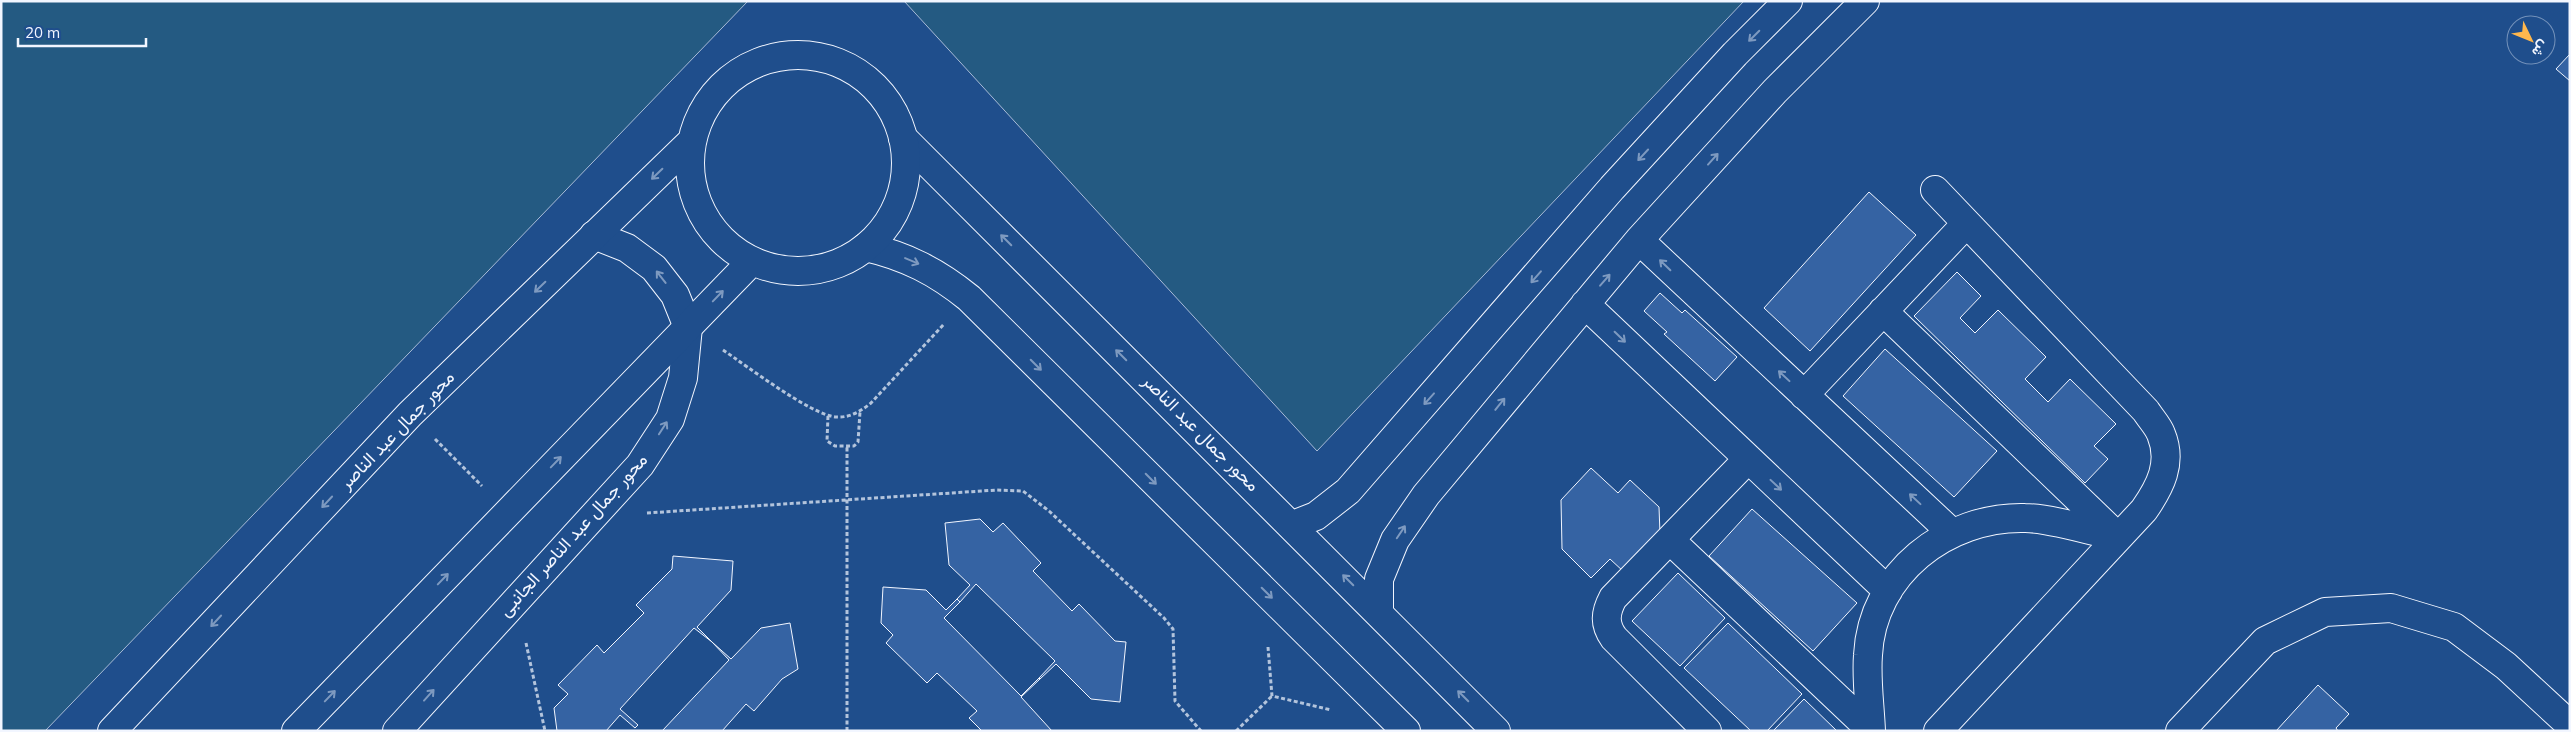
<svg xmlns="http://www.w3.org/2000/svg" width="2571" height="732" font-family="Mulish,Vazirmatn,sans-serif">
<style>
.green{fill:#245a82;stroke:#a8bbd7}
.building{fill:#3563a3;stroke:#f2f6ff}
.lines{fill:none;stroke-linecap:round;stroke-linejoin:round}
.minor-casing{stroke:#f2f6ff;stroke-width:30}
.major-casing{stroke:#f2f6ff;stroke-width:30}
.path{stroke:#b3c4dc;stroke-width:3;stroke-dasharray:4 2.5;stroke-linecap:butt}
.minor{stroke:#1f4e8c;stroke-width:28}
.major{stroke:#1f4e8c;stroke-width:28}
.oneway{stroke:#7e9ac0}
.labels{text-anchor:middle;stroke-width:4;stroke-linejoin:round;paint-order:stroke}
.street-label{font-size:18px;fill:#f2f6ff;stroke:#1f4e8c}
</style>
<rect width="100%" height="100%" fill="#1f4e8c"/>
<!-- green -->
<path class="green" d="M1 1H748L45 731H1Z
M904 1H1744L1317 451Z"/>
<!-- building -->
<path class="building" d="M2570 54V81L2556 69Z
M1869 192 1916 235 1810 351 1764 308Z
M1957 272 1981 296 1960 318 1975 333 1998 310 2046 357 2025 379 2048 402 2070 379 2116 424 2094 446 2108 459 2085 483 1914 316Z
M1660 293 1682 313 1685 310 1737 357 1715 381 1664 334 1667 332 1644 311Z
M1885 349 1997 451 1954 497 1843 396Z
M1591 468 1618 493 1630 480 1659 507 1660 534 1624 572 1610 559 1591 578 1562 549 1561 500Z
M1752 509 1857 603 1813 651 1709 556Z
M980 519 993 532 1003 523 1041 563 1033 571 1072 611 1079 604 1115 641 1126 642 1120 702 1091 699 1056 664 1040 679 1039 678 1055 661 976 584 960 602 957 599 970 585 949 565 945 523Z
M673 556 733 561 731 590 697 627 712 642 694 628 620 709 638 725 635 728 620 715 606 731H557L554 708 568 694 558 685 597 645 604 653 644 613 636 605 672 569Z
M1678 573 1725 618 1680 666 1632 621Z
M883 587 926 590 946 610 957 599 960 602 944 618 1021 696 1039 678 1040 679 1021 697 1052 731H982L969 718 977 711 937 673 927 683 886 643 893 635 881 623Z
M790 623 798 669 782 679 754 711 746 704 722 731H662L729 660 712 642 731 659 761 628Z
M1728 623 1802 694 1767 731H1751L1684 668Z
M2318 685 2349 714 2336 728 2338 731H2276Z
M1804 699 1837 731H1773Z"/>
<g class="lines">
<defs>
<path id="minor" d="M903 138 1496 731
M1935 190 2146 411C2151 419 2158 426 2161 434 2173 463 2160 487 2144 510L1938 731
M1639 240 1951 532
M866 247C906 256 937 272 969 298L1406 731
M1585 304 1888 591
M1883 311 2118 537
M1804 395 1966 224
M1293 525 1316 516 1348 491 1612 188 1735 54 1788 1
M1670 540 1871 730
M1379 611V579L1395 540 1426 495 1639 240 1775 91 1865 1
M397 731 640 465 670 419 683 378 688 327 675 295 654 268 627 248 594 235
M1707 731 1614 638C1604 624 1605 613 1613 598L1748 459
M1871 731C1870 706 1866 680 1868 655 1872 573 1947 516 2025 518 2050 518 2092 531 2118 537
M2180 731 2265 641 2325 612 2391 608 2454 627 2506 666 2570 725"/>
<path id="major" d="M690 163a108 108 0 1 1 216 0a108 108 0 1 1-216 0Z
M112 731 410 414 692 141
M296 731 751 262"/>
</defs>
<!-- minor casing -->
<use href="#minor" class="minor-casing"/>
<!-- major casing -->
<use href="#major" class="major-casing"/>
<!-- path -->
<path class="path" d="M723 350C747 366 811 415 836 417 850 418 861 411 871 403L944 324
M828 416 827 441 835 446H854L858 442 860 412
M435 439 482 486
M647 513 997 490 1023 491 1049 511 1164 618 1173 629 1175 701 1201 731
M526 643 545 731
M1268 647 1272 696 1331 710
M847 731V446
M1236 731 1272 696"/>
<!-- minor -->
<use href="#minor" class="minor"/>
<!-- major -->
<use href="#major" class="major"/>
</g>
<!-- one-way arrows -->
<defs><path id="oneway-shaft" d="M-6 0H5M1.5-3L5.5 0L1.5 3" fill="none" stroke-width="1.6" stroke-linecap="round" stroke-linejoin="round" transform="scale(1.25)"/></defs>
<g class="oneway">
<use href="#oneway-shaft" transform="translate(1754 36) rotate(135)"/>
<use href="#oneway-shaft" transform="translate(1643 155) rotate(133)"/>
<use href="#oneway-shaft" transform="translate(1713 159) rotate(-48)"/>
<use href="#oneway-shaft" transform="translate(657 174) rotate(136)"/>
<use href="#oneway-shaft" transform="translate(1006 240) rotate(-135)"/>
<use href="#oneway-shaft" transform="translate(912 261) rotate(23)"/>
<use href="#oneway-shaft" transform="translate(1665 265) rotate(-136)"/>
<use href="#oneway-shaft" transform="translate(661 277) rotate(-128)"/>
<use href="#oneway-shaft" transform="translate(1536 277) rotate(131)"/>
<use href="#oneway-shaft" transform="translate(1605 280) rotate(-49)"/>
<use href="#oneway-shaft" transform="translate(540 287) rotate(136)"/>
<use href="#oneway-shaft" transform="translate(718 296) rotate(-46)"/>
<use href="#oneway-shaft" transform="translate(1620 337) rotate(44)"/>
<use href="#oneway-shaft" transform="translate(1121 355) rotate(-135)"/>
<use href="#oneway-shaft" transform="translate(1036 365) rotate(45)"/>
<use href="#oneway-shaft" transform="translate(1784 376) rotate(-137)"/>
<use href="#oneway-shaft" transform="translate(1429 399) rotate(132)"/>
<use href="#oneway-shaft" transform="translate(1500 404) rotate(-51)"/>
<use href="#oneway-shaft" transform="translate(663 428) rotate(-57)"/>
<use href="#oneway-shaft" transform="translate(556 462) rotate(-46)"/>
<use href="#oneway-shaft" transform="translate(1151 479) rotate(45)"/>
<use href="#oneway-shaft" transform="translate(1776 485) rotate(43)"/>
<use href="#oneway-shaft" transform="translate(1915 499) rotate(-137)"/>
<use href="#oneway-shaft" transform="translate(327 502) rotate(133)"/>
<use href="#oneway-shaft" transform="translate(1401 532) rotate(-56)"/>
<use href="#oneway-shaft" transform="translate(443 579) rotate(-46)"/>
<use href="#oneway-shaft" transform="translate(1348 580) rotate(-135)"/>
<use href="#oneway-shaft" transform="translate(1267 593) rotate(45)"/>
<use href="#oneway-shaft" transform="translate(216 621) rotate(133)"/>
<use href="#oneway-shaft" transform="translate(429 695) rotate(-48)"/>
<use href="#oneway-shaft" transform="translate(330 696) rotate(-46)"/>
<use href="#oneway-shaft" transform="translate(1463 696) rotate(-135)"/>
</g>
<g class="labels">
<!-- street labels -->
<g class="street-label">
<text transform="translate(397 430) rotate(-46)" y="6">محور جمال عبد الناصر</text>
<text transform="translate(1201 433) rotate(45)" y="6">محور جمال عبد الناصر</text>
<text transform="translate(573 535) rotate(-48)" y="6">محور جمال عبد الناصر الجانبى</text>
</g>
</g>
<!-- border -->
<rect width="2571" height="732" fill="none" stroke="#f2f6ff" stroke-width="5"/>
<!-- north arrow -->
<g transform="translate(2531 40) rotate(133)"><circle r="24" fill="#1f4e8c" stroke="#7391ba"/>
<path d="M0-4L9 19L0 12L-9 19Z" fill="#ffb74d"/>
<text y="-8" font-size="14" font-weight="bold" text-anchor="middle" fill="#f2f6ff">ش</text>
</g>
<!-- scale -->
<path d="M18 38v8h128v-8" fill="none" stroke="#f2f6ff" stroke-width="2.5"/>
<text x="25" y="38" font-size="15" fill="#f2f6ff" stroke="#1f4e8c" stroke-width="4" paint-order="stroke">20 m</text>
</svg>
